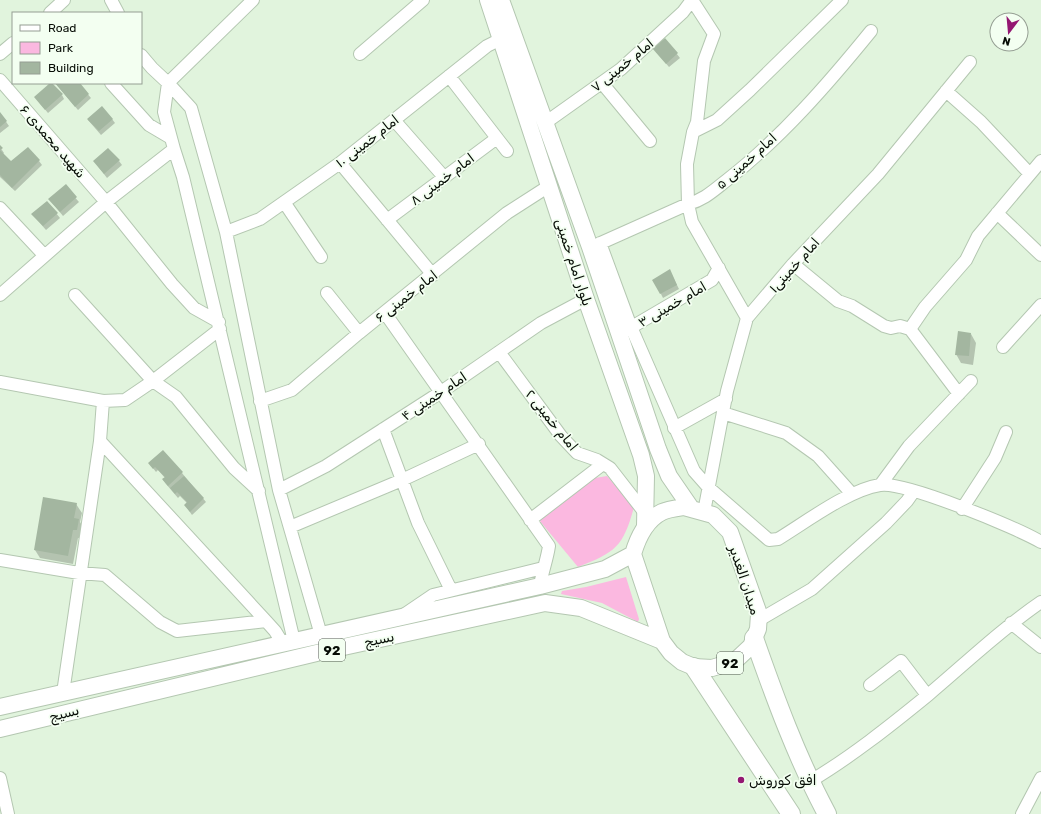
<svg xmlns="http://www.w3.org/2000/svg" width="1041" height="814" font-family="Rubik,Cairo,sans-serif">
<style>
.green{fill:#fbb8e0}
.shadow{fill:#0003}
.building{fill:#a3b6a0}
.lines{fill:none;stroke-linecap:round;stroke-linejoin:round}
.minor-casing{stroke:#b4c7b1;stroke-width:14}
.major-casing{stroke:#b4c7b1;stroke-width:18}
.highway-casing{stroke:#b4c7b1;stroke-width:20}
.minor{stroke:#fff;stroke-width:12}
.major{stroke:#fff;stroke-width:16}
.highway{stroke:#fff;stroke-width:18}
.poi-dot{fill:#941772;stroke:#f3fff1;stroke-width:1.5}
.labels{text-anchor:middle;stroke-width:3.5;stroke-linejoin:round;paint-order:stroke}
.shield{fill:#f3fff1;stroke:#4e564c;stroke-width:1}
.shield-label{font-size:13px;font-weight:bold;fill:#070d06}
.street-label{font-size:14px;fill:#070d06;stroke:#f3fff1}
.poi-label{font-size:14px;fill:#070d06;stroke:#f3fff1;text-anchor:start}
</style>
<rect width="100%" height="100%" fill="#e1f4dd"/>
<!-- green -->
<path class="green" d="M607 476 634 507C623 547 616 552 578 567L539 520 589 479Z
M626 577 639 619 638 622 602 603 561 594 562 591 586 587Z"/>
<!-- shadow -->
<path class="shadow" d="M665 39 680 58 669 67 656 52Z
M55 83H78L91 98 78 110Z
M62 95 64 99 48 113 38 101Z
M0 113 9 126 0 133Z
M112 119 115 123 101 135 88 120Z
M0 147 4 153 3 154 11 163 39 161 42 165 15 191 0 177Z
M119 161 122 165 107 178 97 165Z
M65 186 79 202 63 216 49 199Z
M47 202 60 218 46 230 32 214Z
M672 275 679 289 663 298 654 280Z
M971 334 976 343 973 365 961 363 956 354Z
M149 463 182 473 206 502 192 515 185 505 187 503 180 496 178 498 166 484 163 480 165 478 158 470 156 472Z
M76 504 82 513 80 522 84 529 82 539 78 538 73 564 40 558 35 550Z"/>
<!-- building -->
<path class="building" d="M665 38 678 53 666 64 652 48Z
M50 83H52L63 94 45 110 34 97Z
M55 83H80L89 94 75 107Z
M102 106 113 119 99 131 87 119Z
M0 112 7 121 0 127Z
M0 145 3 148 0 150 11 161 28 147 40 160 12 188 0 175Z
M108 148 120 160 104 174 93 161Z
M66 184 77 197 60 212 48 199Z
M47 201 58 213 43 226 31 214Z
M670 269 677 285 660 294 652 280Z
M958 331 971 333 969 356 955 355Z
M163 450 183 472 168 486 162 479 165 477 155 467 153 469 148 463Z
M184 476 204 498 190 512 184 505 187 502 177 492 175 494 170 488Z
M43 497 77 503 74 518 79 519 77 530H73L68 556 34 550Z"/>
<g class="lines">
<defs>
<path id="minor" d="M111 0 118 13
M692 0 714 34 704 61 697 122 693 132 687 164 688 204 692 222 747 318
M50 13 64 0
M0 54 13 43
M360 54 423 0
M141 55 152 68 168 83 191 108 226 232 279 490 321 635
M449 76 507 151
M0 80 106 202 172 284 194 308 219 322
M111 83 149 125 171 138
M168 83 164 112 174 149 183 177 294 641
M168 83 253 0
M602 83 650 141
M946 91 981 122 1029 173
M394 120 444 177
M545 123 621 69 683 12 692 0
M693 132 717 120 750 90 842 0
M340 163 433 275
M284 202 321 257
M0 208 44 255
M997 213 1041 255
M387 220 497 138
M226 232 260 219 340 163 487 46 501 39
M600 243 631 327 694 471 709 488 769 540 778 539C806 522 848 490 880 485 904 481 1017 528 1041 542
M594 246 688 204C704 200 714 190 727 180 781 138 828 84 871 31
M793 264 838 301 852 306 884 326 891 328 900 326 910 329 959 394
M327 293 359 333
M0 295 106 202 174 149
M75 295 153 381 176 397 234 468 259 491
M385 313 549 546C547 560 542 572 540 586
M910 329 925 307 966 260 978 236 1041 161
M625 331 712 280 719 268
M1003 347 1041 305
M499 352 561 436 577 453 597 460 610 468 645 513
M0 382 103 401 125 400 153 381 220 329
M103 401 100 441 266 621 275 631 283 644
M260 401 292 390 359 333 507 213 549 186
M723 413 786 433 818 456 852 494
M674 428 726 399
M383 429 418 523 451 590
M881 484 909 446 971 381
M279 490 326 466 441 392 541 323 586 299
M962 509 995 458 1006 432
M704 512 727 391 747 318 793 264 878 174 970 62
M530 520 603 464
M290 527 402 480 479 444
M0 560 79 573 105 575 160 622 177 631 266 621
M405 614 433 595 543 568
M759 620 812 589 886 523 907 501 914 491
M1011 623 1041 647
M870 685 901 661 927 695
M63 693 100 441
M0 778 8 814
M809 782C851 757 890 726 928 695 965 664 1000 630 1041 602
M1022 814 1041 778"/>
<path id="major" d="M488 0 586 299 641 455 646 476 645 526
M501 0 590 247 658 449 669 476 691 508
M684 507 713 515 730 532 759 614 758 629 751 646 735 661 712 668 694 667 682 662 671 653 662 641 633 554C638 537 646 520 662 512 668 509 677 508 684 507Z
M0 707 540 586 605 569 633 554
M0 729 325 651 545 603 581 608 662 641"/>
<path id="highway" d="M754 638C775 698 797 758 827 814
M694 667 791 814"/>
</defs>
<!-- minor casing -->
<use href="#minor" class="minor-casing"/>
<!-- major casing -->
<use href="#major" class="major-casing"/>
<!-- highway casing -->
<use href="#highway" class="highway-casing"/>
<!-- minor -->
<use href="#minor" class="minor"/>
<!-- major -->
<use href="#major" class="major"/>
<!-- highway -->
<use href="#highway" class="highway"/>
</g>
<!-- markers -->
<circle class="poi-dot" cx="741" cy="780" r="4"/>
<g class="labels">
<!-- shield labels -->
<g class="shield">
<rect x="319" y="639" width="26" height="22" rx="3"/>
<rect x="717" y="652" width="26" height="22" rx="3"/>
</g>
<g class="shield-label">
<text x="332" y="655">92</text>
<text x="730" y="668">92</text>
</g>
<!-- street labels -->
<g class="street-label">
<text transform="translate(622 65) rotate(-39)" y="5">امام خمینی ۷</text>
<text transform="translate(53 141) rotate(49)" y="5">شهید محمدی ۶</text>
<text transform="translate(367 141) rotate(-38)" y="5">امام خمینی ۱۰</text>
<text transform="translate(746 161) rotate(-42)" y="5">امام خمینی ۵</text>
<text transform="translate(442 179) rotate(-37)" y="5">امام خمینی ۸</text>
<text transform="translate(574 262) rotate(72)" y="5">بلوار امام خمینی</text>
<text transform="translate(794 265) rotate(-48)" y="5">امام خمینی۱</text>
<text transform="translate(406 296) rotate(-38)" y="5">امام خمینی ۶</text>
<text transform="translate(672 304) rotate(-30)" y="5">امام خمینی ۳</text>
<text transform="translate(434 396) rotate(-34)" y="5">امام خمینی ۴</text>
<text transform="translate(552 420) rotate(51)" y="5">امام خمینی ۲</text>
<text transform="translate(745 580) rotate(72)" y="5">میدان الغدیر</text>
<text transform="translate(379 639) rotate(-12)" y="5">بسیج</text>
<text transform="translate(64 713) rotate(-14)" y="5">بسیج</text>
</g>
<!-- poi labels -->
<g class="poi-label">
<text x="749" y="785">افق کوروش</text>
</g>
</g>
<!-- legend -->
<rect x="12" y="12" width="130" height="72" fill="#f3fff1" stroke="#959e93"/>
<rect x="20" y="25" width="20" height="6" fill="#ffffff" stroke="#959e93"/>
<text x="48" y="32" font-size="12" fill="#070d06">Road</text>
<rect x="20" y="42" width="20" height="12" fill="#fbb8e0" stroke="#959e93"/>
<text x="48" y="52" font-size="12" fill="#070d06">Park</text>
<rect x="20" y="62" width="20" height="12" fill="#a3b6a0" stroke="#959e93"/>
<text x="48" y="72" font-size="12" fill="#070d06">Building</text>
<!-- north arrow -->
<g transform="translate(1009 32) rotate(196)"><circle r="19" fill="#f3fff1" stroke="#959e93"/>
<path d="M0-3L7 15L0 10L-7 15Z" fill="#941772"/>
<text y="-6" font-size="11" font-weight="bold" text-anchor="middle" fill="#070d06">N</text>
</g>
</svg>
